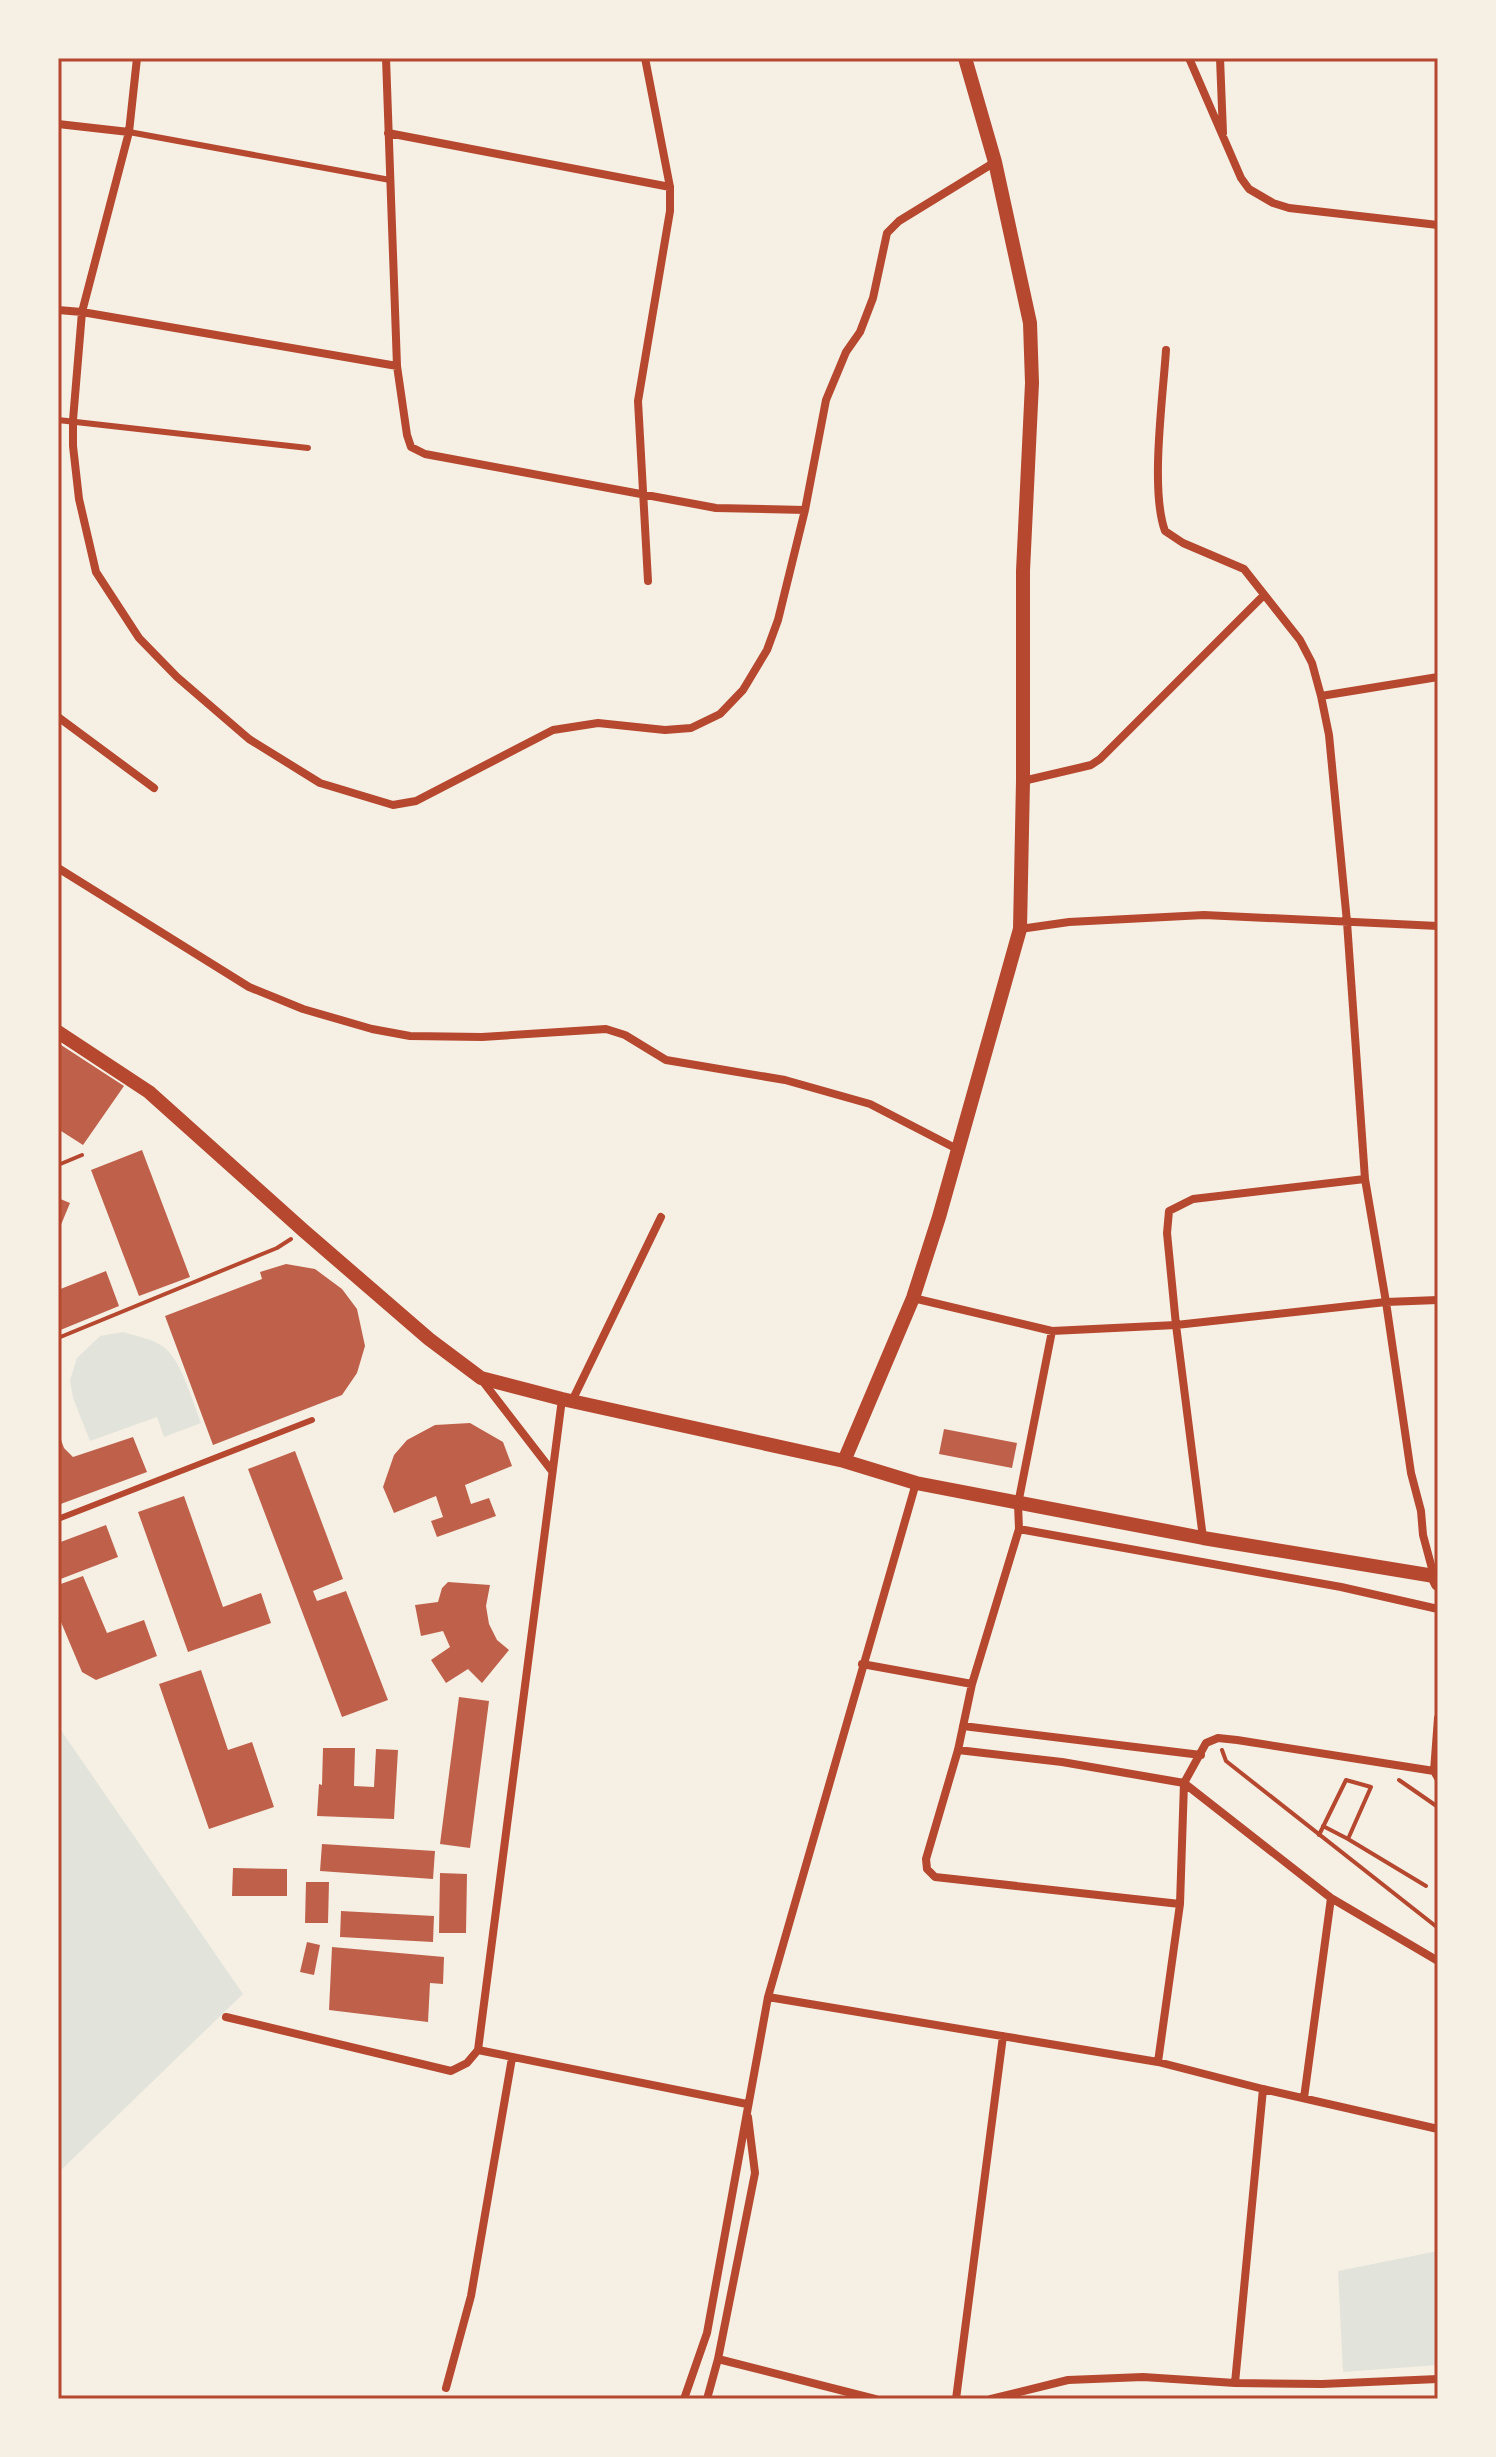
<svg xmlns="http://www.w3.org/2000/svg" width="1496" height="2457" font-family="Rubik,sans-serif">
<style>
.green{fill:#e2e4dc}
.building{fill:#bf614a}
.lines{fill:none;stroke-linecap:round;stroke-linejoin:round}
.path{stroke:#b5482f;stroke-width:4}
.service{stroke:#b5482f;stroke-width:6}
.minor{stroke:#b5482f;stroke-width:8}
.tertiary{stroke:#b5482f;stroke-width:14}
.neatline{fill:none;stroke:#b5482f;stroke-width:3}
</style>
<rect width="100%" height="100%" fill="#f6efe4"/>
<!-- green -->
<path class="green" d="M123 1332C136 1336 154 1339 165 1348 182 1362 193 1403 201 1423L164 1437 157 1417 90 1441 73 1398 70 1380 77 1358 100 1336Z
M58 1726 243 1994 58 2173Z
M1438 2251V2365L1343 2372 1338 2271Z"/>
<!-- building -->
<path class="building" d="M58 1043 124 1086 83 1145 58 1129Z
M142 1150 190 1277 139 1296 91 1170Z
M58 1198 70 1203 58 1232Z
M286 1264 315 1269 342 1289 357 1309 365 1346 357 1373 342 1395 213 1445 165 1316 262 1279 260 1272Z
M106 1271 119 1306 58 1331V1290Z
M470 1423 503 1442 512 1466 465 1485 471 1504 489 1498 496 1516 437 1537 431 1521 443 1517 436 1496 394 1513 383 1487 394 1455 407 1440 435 1425Z
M944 1429 1017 1443 1012 1468 939 1454Z
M58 1432 64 1448 73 1457 133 1437 147 1472 58 1505Z
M295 1451 343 1579 313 1591 317 1601 346 1591 388 1700 342 1717 248 1469Z
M184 1496 223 1607 261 1593 271 1623 188 1652 138 1512Z
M106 1525 118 1557 58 1580V1543Z
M83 1576 107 1633 144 1620 157 1656 96 1680 82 1672 58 1615V1585Z
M448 1582 490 1585 486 1606 489 1624 497 1640 509 1650 482 1683 468 1669 446 1683 431 1660 450 1647 443 1631 421 1636 415 1605 438 1602 442 1588Z
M201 1670 228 1750 252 1742 274 1807 209 1829 159 1684Z
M459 1697 489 1701 470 1848 440 1844Z
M323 1748H355L354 1786 374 1787 376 1749 398 1750 394 1819 317 1816 319 1784 322 1785Z
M322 1844 435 1851 433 1879 320 1871Z
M233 1868 287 1869V1896H232Z
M440 1873 467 1874 466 1933H439Z
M306 1882H329L328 1923H305Z
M341 1911 434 1916 433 1942 340 1937Z
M307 1942 320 1945 314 1975 300 1972Z
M332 1947 444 1957 443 1984 430 1983 428 2022 329 2010Z"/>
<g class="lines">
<!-- path -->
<path class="path" d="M58 1165 82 1155
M58 1338 277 1248 291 1239
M1222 1750 1226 1761 1438 1928
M1399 1780 1438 1807
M1319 1835 1346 1780 1371 1787 1348 1839 1323 1826
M1348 1839 1426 1886"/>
<!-- service -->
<path class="service" d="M129 132 390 180
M58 420 308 448
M58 1519 312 1420"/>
<!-- minor -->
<path class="minor" d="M137 58 129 132 82 312 73 420V446L79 499 96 572 139 638 177 677 249 739 320 783 393 805 416 801 553 730 598 723 665 730 691 728 720 714 743 690 767 650 778 620 805 510 826 400 846 352 860 332 873 298 887 233 899 221 995 162
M386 58 397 366 407 435 411 447 425 454 716 508 805 510
M645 58 670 187V211L638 401 648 581
M1189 58 1241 178 1249 189 1273 203 1289 208 1438 225
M1220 58 1223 133
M58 124 129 132
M388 133 670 187
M58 310 82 312 397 366
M1166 350C1163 397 1150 490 1165 531L1183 543 1244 569 1300 640 1312 663 1321 696 1329 735 1347 922 1365 1179 1386 1302 1411 1473 1421 1511 1423 1535 1434 1576
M1321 696 1438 677
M58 717 154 788
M1023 781 1091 765 1100 759 1264 595
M58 868 249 987 303 1009 372 1029 410 1036 482 1037 606 1029 625 1035 666 1060 785 1080 870 1104 959 1150
M1020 929 1069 922 1204 915 1438 926
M913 1298 1052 1331 1176 1325 1386 1302 1438 1300
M1052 1331 1018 1504 1019 1529 972 1684 958 1750 926 1859 927 1869 935 1877 1180 1904
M481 1379 552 1471
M572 1401 661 1217
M1019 1529 1341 1587 1438 1609
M1203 1538 1176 1325 1167 1233 1169 1211 1193 1199 1365 1179
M862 1664 972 1684
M1438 1718 1434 1771 1438 1778
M963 1726 1201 1755
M958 1750 1062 1762 1184 1783 1331 1898 1438 1961
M768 1997 1158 2062 1263 2089 1438 2129
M226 2017 451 2071 467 2063 478 2050
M478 2050 562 1399
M478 2050 747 2104
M1158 2062 1180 1904 1184 1783 1206 1743 1218 1738 1237 1740 1434 1771
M1304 2098 1331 1898
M718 2359 875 2399
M1235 2383 1263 2089
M446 2388 471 2296 512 2058
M684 2399 707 2333 768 1997 916 1483
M707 2399 718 2359 755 2173 748 2117
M956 2399 1003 2036
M991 2399 1068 2380 1143 2377 1235 2383 1322 2384 1438 2379"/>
<!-- tertiary -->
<path class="tertiary" d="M58 1032 149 1092 304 1231 429 1339 481 1378 562 1399 844 1461 916 1483 1203 1538 1434 1576 1438 1584
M844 1461 913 1298 939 1217 1020 929 1023 781V571L1032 383 1030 323 995 162 965 58"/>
</g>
<!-- border -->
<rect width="1496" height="2457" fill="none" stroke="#f6efe4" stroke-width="120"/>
<rect x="60" y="60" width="1376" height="2337" class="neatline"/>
</svg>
